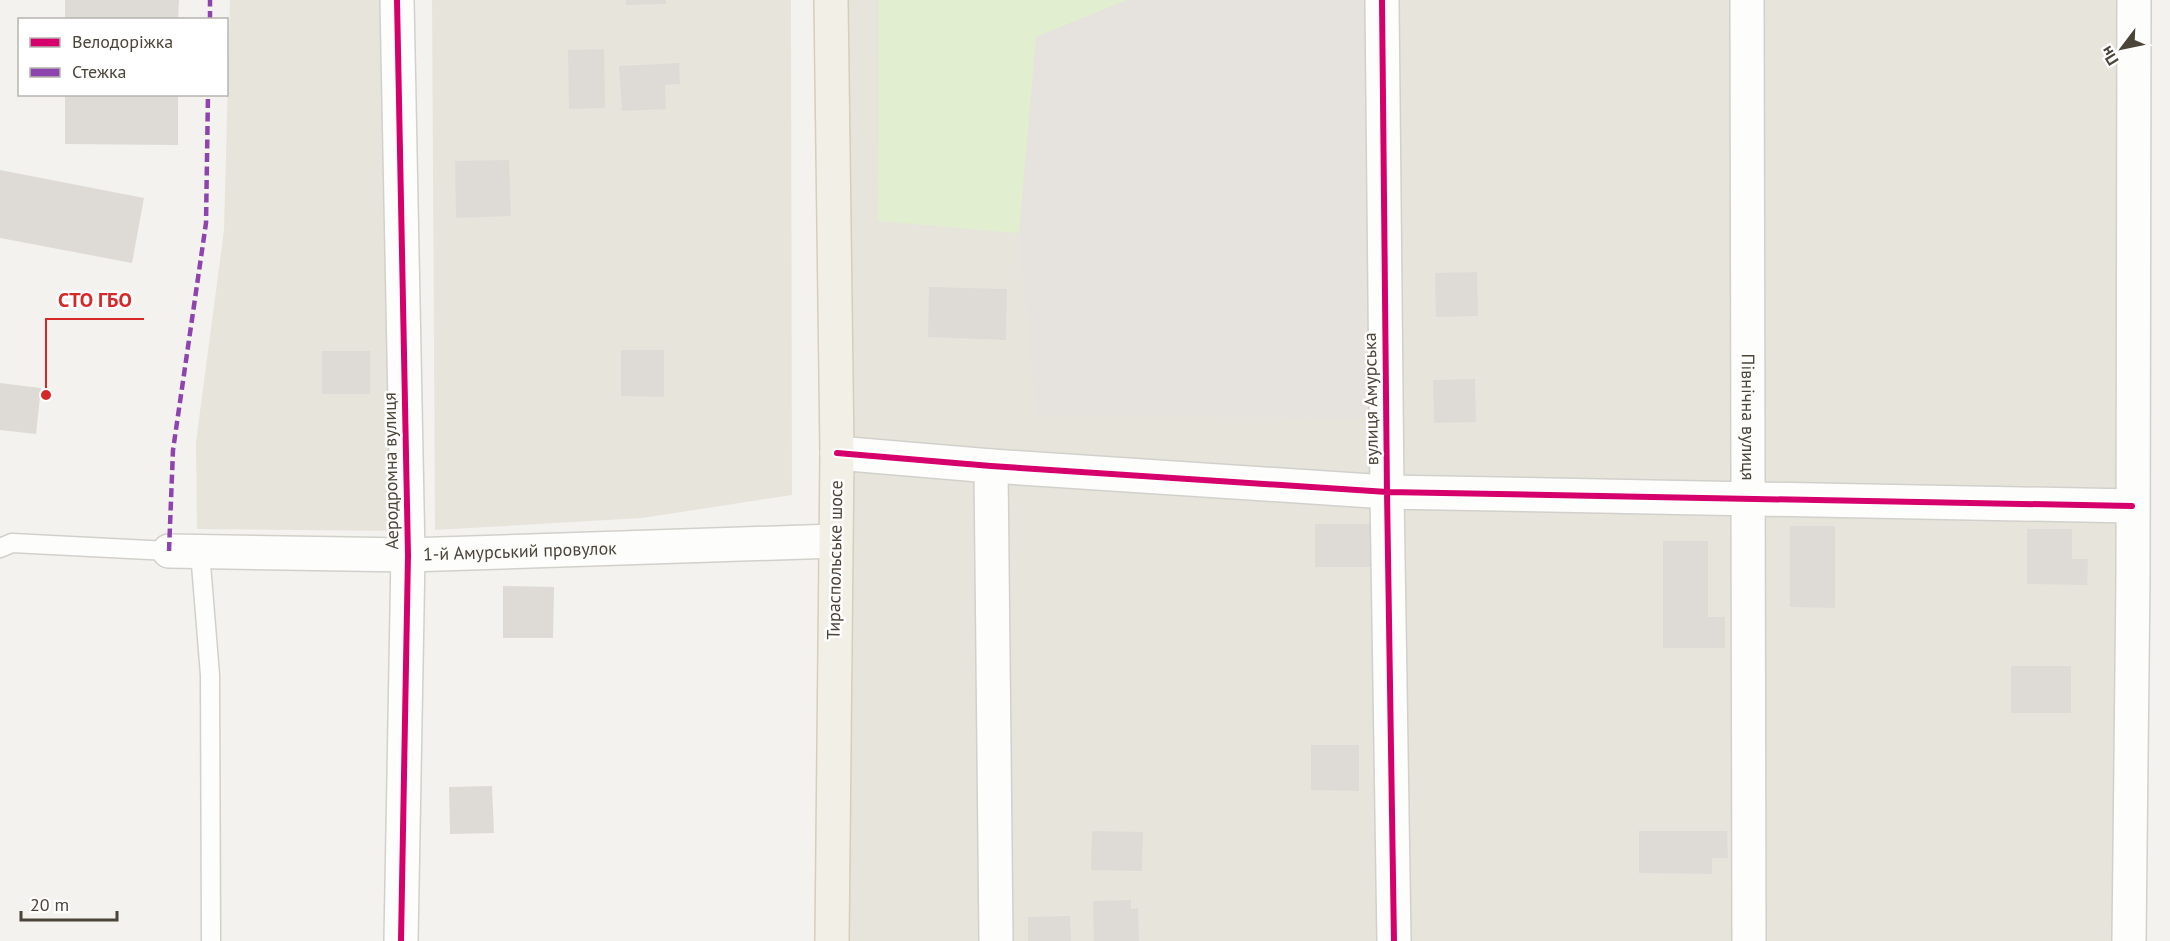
<svg xmlns="http://www.w3.org/2000/svg" width="2170" height="941" font-family="'PT Sans',sans-serif">
<style>
.residential{fill:#e7e4dc}
.industrial{fill:#e6e2de}
.green{fill:#e1eecf}
.building{fill:#dedbd6}
.lines{fill:none;stroke-linecap:round;stroke-linejoin:round}
.service-casing{stroke:#d2d0cb;stroke-width:21}
.minor-casing{stroke:#d2d0cb;stroke-width:36}
.primary-casing{stroke:#d6cebb;stroke-width:36}
.service{stroke:#fdfdfc;stroke-width:18}
.minor{stroke:#fdfdfc;stroke-width:33}
.primary{stroke:#f2efe6;stroke-width:33}
.quiet{stroke:#8e44ad;stroke-width:4.5;stroke-dasharray:9 4.5;stroke-linecap:butt}
.cycleway-casing{stroke:#fff;stroke-width:10}
.cycleway{stroke:#d6006c;stroke-width:6}
.labels{text-anchor:middle;stroke-width:5;stroke-linejoin:round;paint-order:stroke}
.street-label{font-size:18px;fill:#4b4439;stroke:#fff}
.leader{fill:none;stroke:#d62828;stroke-width:2}
.callout-dot{fill:#d62828;stroke:#fff;stroke-width:2}
.callout-label{font-size:20px;text-anchor:middle;font-weight:bold;fill:#d62828;stroke:#fff;stroke-width:5;stroke-linejoin:round;paint-order:stroke}
</style>
<rect width="100%" height="100%" fill="#f4f2ee"/>
<!-- residential -->
<path class="residential" d="M230 0H387L389 531 197 529 196 442 224 230Z
M432 0H791L792 495 642 518 435 530Z
M831 0H2134L2129 941H832Z"/>
<!-- industrial -->
<path class="industrial" d="M1127 0H1369L1372 418 1036 415 1019 233 1036 37Z"/>
<!-- green -->
<path class="green" d="M879 0H1127L1036 37 1019 233 878 221Z"/>
<!-- building -->
<path class="building" d="M65 0H179L178 20H65Z
M626 0H666V4L626 5Z
M604 49 605 108 569 109 568 50Z
M679 63 680 84 665 85 666 109 622 111 619 66Z
M65 94H178V145L65 144Z
M509 160 511 216 456 218 455 161Z
M0 170 144 198 132 263 0 238Z
M1477 272 1478 316 1436 317 1435 273Z
M929 287 1007 289 1006 340 928 337Z
M621 350H664V397L621 396Z
M322 351H370V394H322Z
M1475 379 1476 422 1434 423 1433 380Z
M0 383 41 388 36 434 0 430Z
M1315 524H1373V567H1315Z
M1790 526H1835V608L1790 607Z
M2027 529H2072V559H2088L2087 585 2027 584Z
M1663 541H1708V617H1725V648H1663Z
M503 586 554 587 553 638H503Z
M2011 666H2071V713H2011Z
M1311 745H1359V791L1311 790Z
M492 786 494 833 450 834 449 787Z
M1092 831 1143 832 1142 871 1091 870Z
M1639 831H1727L1728 858H1712V874L1639 873Z
M1131 900V909L1138 908 1139 941H1094L1093 901Z
M1070 916 1071 941H1028V917Z"/>
<g class="lines">
<defs>
<path id="service" d="M0 548 12 543 169 551
M200 552 210 675 211 941"/>
<g id="minor">
<path d="M397 0 408 555 401 941"/>
<path d="M1382 0 1387 492 1394 941"/>
<path id="s1" d="M1747 0 1749 941"/>
<path d="M837 453 991 466 1387 492 2132 506"/>
<path d="M991 466 996 941"/>
<path id="s2" d="M169 551 408 555 835 541"/>
<path d="M2129 941 2133 576 2134 0"/>
</g>
<path id="primary" d="M831 0 837 453 832 941"/>
</defs>
<!-- service casing -->
<use href="#service" class="service-casing"/>
<!-- minor casing -->
<use href="#minor" class="minor-casing"/>
<!-- primary casing -->
<use href="#primary" class="primary-casing"/>
<!-- service -->
<use href="#service" class="service"/>
<!-- minor -->
<use href="#minor" class="minor"/>
<!-- primary -->
<use href="#primary" class="primary"/>
<!-- quiet -->
<path class="quiet" d="M210 20V0
M169 551 173 450 206 223 208 94"/>
<defs>
<path id="cycleway" d="M397 0 408 555 401 941
M1382 0 1387 492 1394 941
M837 453 991 466 1387 492 2132 506"/>
</defs>
<!-- cycleway casing -->
<use href="#cycleway" class="cycleway-casing"/>
<!-- cycleway -->
<use href="#cycleway" class="cycleway"/>
</g>
<g class="labels">
<!-- street labels -->
<g class="street-label">
<text transform="translate(1371 399) rotate(-91)" y="6">вулиця Амурська</text>
<text dy="6" stroke="none"><textPath href="#s1" startOffset="417">Північна вулиця</textPath></text>
<text transform="translate(391 471) rotate(-91)" y="6">Аеродромна вулиця</text>
<text dy="6" stroke="none"><textPath href="#s2" startOffset="351">1-й Амурський провулок</textPath></text>
<text transform="translate(835 560) rotate(-89)" y="6">Тираспольське шосе</text>
</g>
</g>
<!-- callouts -->
<path class="leader" d="M46 395L46 319H144"/>
<circle class="callout-dot" cx="46" cy="395" r="6"/>
<g class="callout-label">
<text x="95" y="307">СТО ГБО</text>
</g>
<!-- legend -->
<rect x="18" y="18" width="210" height="78" fill="#ffffff" stroke="#b7b4b0" stroke-width="1.5"/>
<rect x="30" y="38" width="30" height="9" fill="#d6006c" stroke="#b7b4b0" stroke-width="1.5"/>
<text x="72" y="48" font-size="18" fill="#4b4439">Велодоріжка</text>
<rect x="30" y="68" width="30" height="9" fill="#8e44ad" stroke="#b7b4b0" stroke-width="1.5"/>
<text x="72" y="78" font-size="18" fill="#4b4439">Стежка</text>
<!-- north arrow -->
<g transform="translate(2122 48) rotate(238)" stroke="#ffffff" stroke-width="4.5" paint-order="stroke">
<path d="M0-4.5L10 22L0 15L-10 22Z" fill="#4b4439"/>
<text y="-9" font-size="16" font-weight="bold" text-anchor="middle" fill="#4b4439">Пн</text>
</g>
<!-- scale -->
<path d="M21 911v9h96v-9" fill="none" stroke="#4b4439" stroke-width="3"/>
<text x="30" y="911" font-size="18" fill="#4b4439" stroke="#ffffff" stroke-width="4.5" paint-order="stroke">20 m</text>
</svg>
